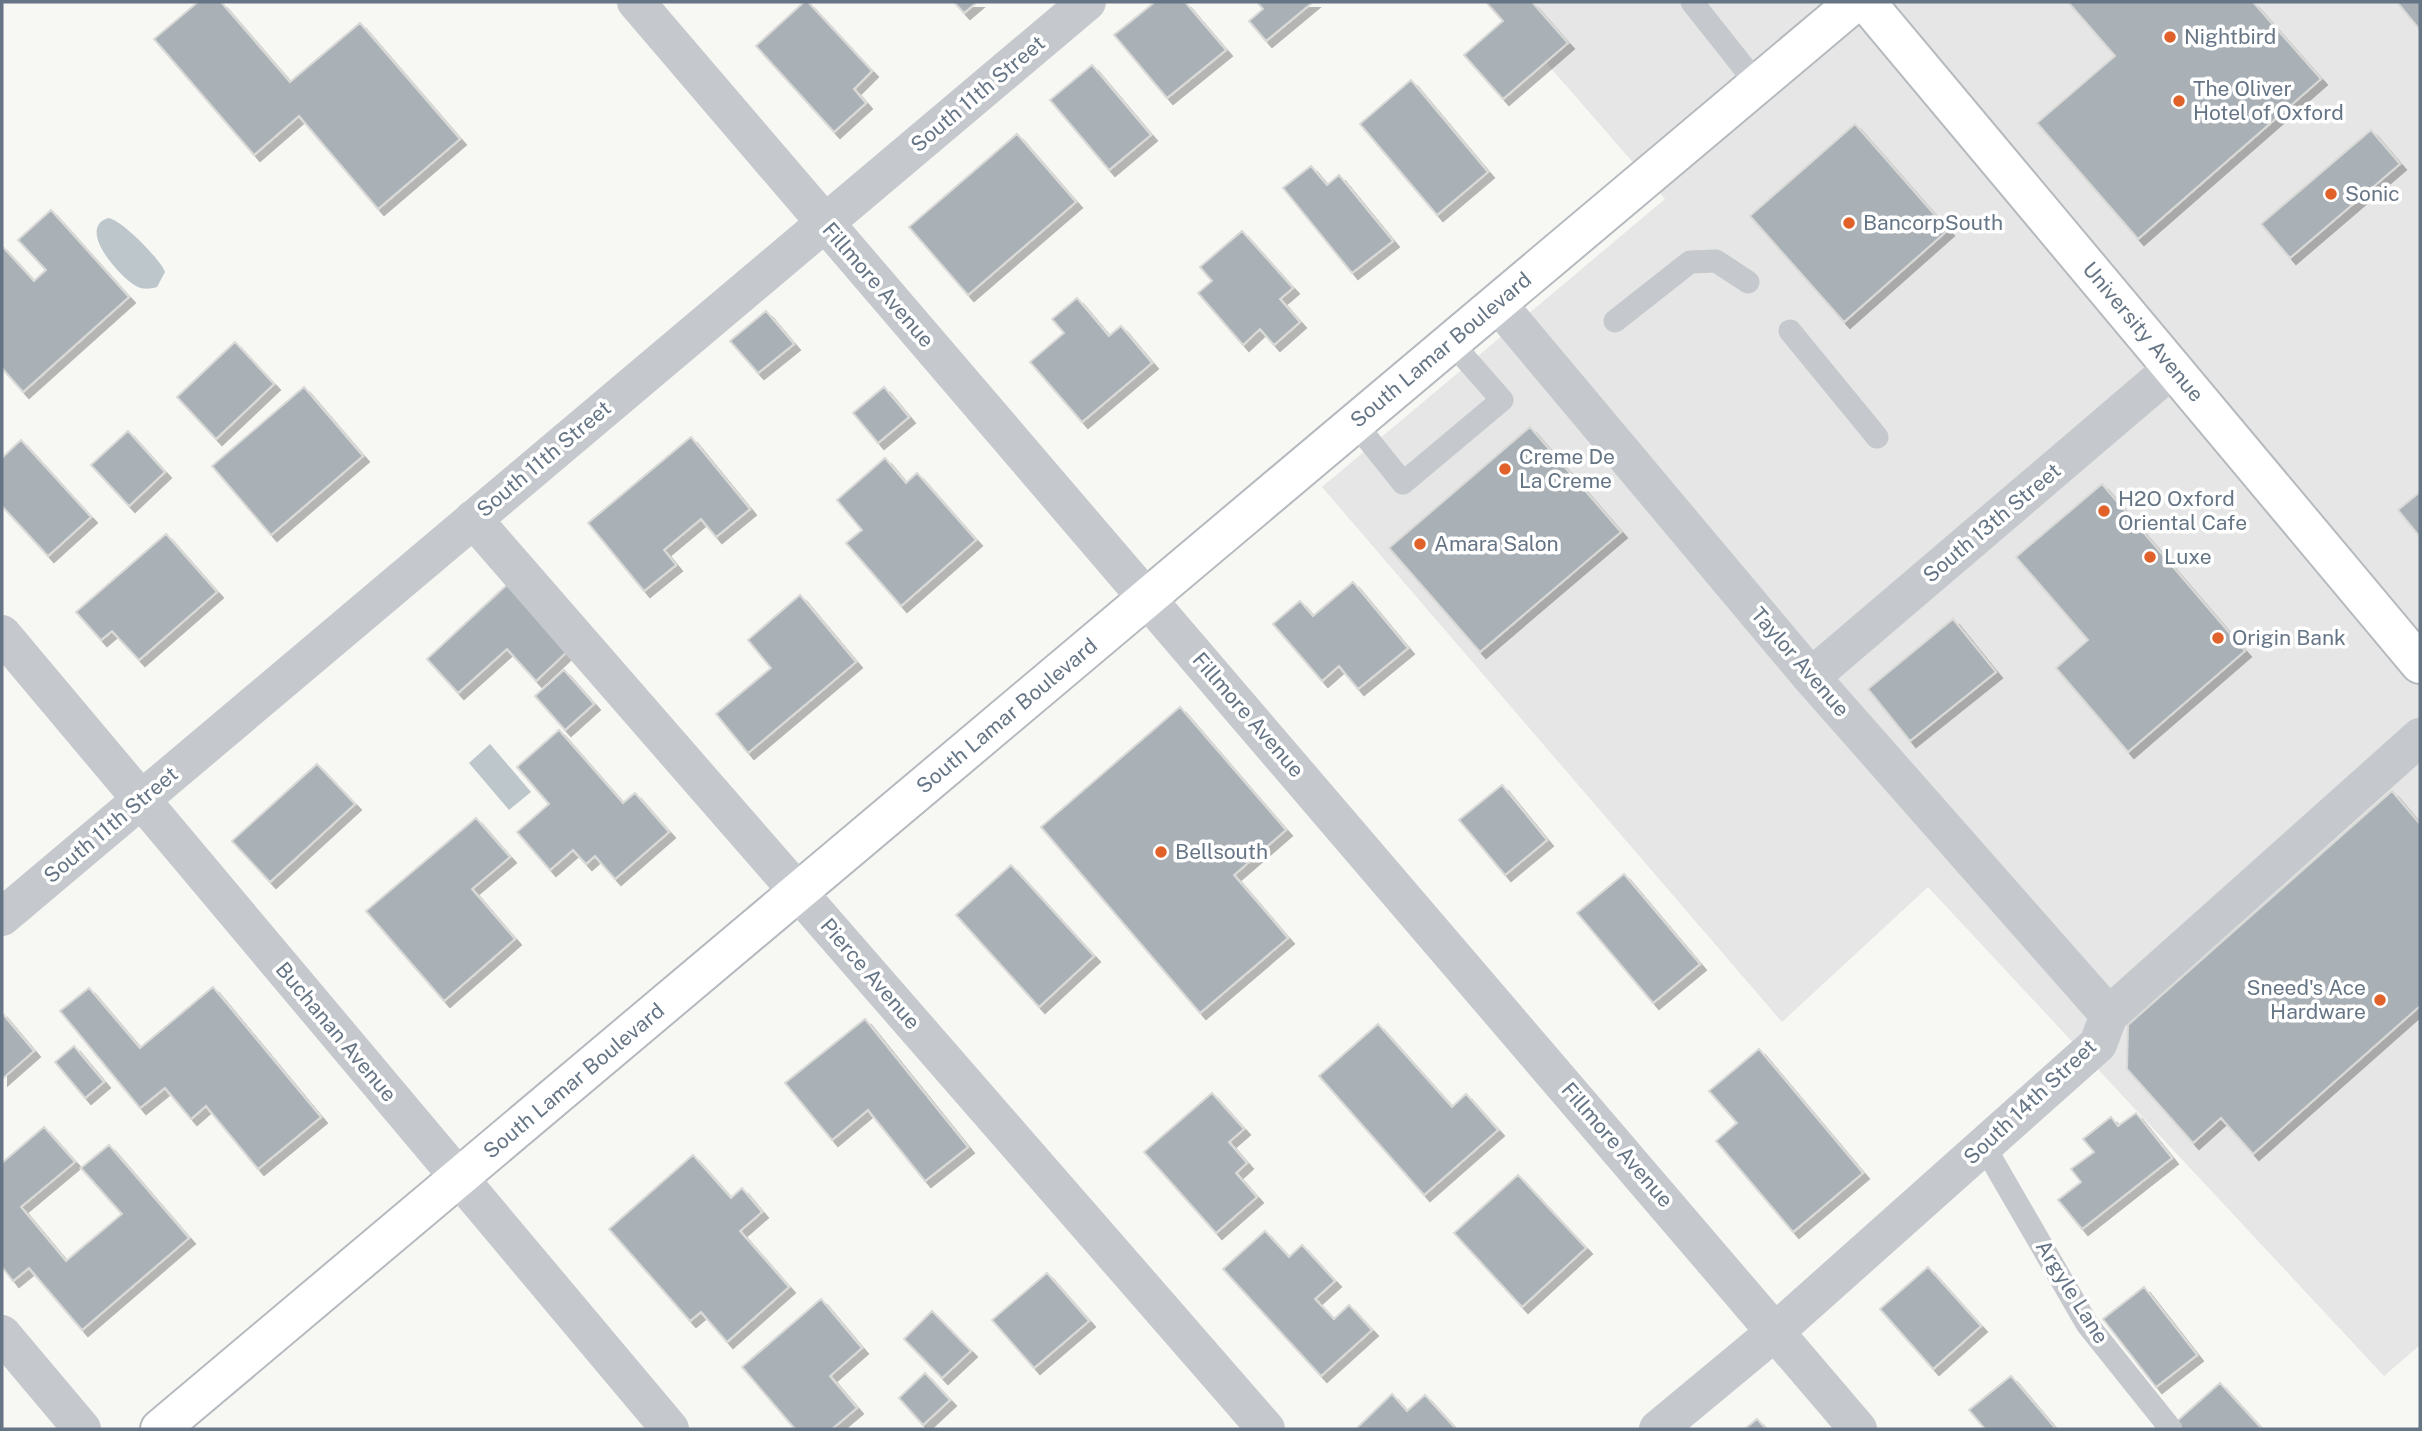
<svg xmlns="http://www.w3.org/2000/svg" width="2422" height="1431" font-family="'Public Sans',sans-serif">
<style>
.built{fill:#e5e6e5}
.water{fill:#bcc6cb}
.building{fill:#a9b1b7;stroke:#d9d9d7;stroke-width:2;filter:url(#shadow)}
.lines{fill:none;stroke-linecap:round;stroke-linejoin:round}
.secondary-casing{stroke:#b5babf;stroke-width:42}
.lane{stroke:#c5c8cc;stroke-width:23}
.street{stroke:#c5c8cc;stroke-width:38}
.secondary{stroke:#fff;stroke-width:38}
.poi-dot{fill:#e1612a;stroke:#fff;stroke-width:2.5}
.labels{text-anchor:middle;stroke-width:7;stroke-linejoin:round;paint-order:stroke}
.poi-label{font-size:21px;fill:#667585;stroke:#fff;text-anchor:start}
.street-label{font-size:21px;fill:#667585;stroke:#fff}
</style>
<defs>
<filter id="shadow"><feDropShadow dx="6" dy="6" stdDeviation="0" flood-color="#0004"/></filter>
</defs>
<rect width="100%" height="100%" fill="#f7f7f4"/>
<!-- built -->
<path class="built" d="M1493 2H2420V1345L2384 1376 1928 887 1782 1022 1322 487 1665 199Z"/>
<!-- water -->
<path class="water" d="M108 218C121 219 161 260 165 272L157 287C150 289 143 290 136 286 120 277 76 229 108 218Z
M490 744 531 792 509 810 469 763Z"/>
<!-- building -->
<path class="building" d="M198 2H221L290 82 360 23 460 139 378 209 299 116 254 155 154 39Z
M804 2H808L872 71 854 89 866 103 834 132 756 46Z
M954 2H977L964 13Z
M1155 2H1185L1226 50 1167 98 1114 35Z
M1257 2H1313L1266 41 1249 21 1263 9Z
M1486 2H1532L1568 43 1503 99 1464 55 1503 21Z
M2068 2H2253L2321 79 2138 239 2037 123 2115 56Z
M2397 2H2420V30Z
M1092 65 1151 135 1109 170 1050 100Z
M1411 80 1488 172 1437 215 1360 124Z
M1855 124 1948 230 1844 322 1750 216Z
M2371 130 2400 164 2290 258 2261 224Z
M1017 134 1076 202 968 295 909 227Z
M1311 166 1327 185 1339 175 1393 241 1352 273 1283 188Z
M51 210 129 297 23 392 2 368V246L34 281 46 270 18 240Z
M1242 231 1293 288 1280 299 1300 322 1274 345 1260 329 1243 345 1198 293 1212 281 1200 267Z
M1077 298 1109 336 1121 326 1152 363 1082 422 1030 362 1064 333 1052 319Z
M766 311 794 344 758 373 730 341Z
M235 342 274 384 216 439 177 397Z
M304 387 363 456 271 535 212 466Z
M884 387 909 417 878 443 853 413Z
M1530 427 1621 532 1480 652 1389 548Z
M128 431 165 472 129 506 91 465Z
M691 437 750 509 716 537 701 519 664 550 676 565 644 591 588 523Z
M21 440 91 517 48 556 2 506V458Z
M885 458 906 483 917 473 976 540 901 606 846 543 862 530 837 500Z
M2102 484 2245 651 2128 752 2056 668 2088 640 2016 557Z
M2420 492V537L2398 510Z
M166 534 217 592 139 660 112 631 101 640 76 612Z
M1353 582 1408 648 1358 689 1339 666 1322 681 1273 624 1300 601 1313 616Z
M509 583 570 649 536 681 507 649 458 693 427 659Z
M800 595 856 662 748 753 716 714 771 668 748 640Z
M1953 619 1996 672 1910 741 1868 689Z
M564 670 594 704 565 730 535 696Z
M1180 707 1286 830 1234 875 1288 938 1200 1013 1041 827Z
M559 730 623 803 635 793 669 832 615 879 595 856 586 864 573 850 550 870 517 832 549 804 517 767Z
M317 764 355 804 270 882 232 841Z
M1502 785 1547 840 1505 875 1459 820Z
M2392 791 2420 824V1006L2253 1154 2221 1118 2193 1143 2127 1069 2128 1025Z
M476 818 510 857 472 889 515 939 444 1001 366 911Z
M1011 865 1094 956 1039 1007 956 915Z
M1624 874 1700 964 1653 1003 1577 913Z
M213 987 321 1117 258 1169 206 1106 191 1119 165 1088 140 1108 60 1011 89 988 140 1048Z
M2 1013 34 1051 2 1079Z
M865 1019 968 1147 925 1181 868 1110 832 1140 785 1083Z
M1378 1024 1452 1107 1466 1094 1498 1130 1424 1195 1319 1076Z
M74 1046 104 1082 85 1098 55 1062Z
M1759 1049 1863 1173 1793 1232 1716 1141 1737 1123 1709 1091Z
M1212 1093 1244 1129 1229 1142 1247 1163 1236 1173 1257 1197 1216 1233 1144 1152Z
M2136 1113 2172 1158 2082 1229 2058 1200 2081 1182 2071 1169 2094 1152 2083 1139 2111 1117 2118 1126Z
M44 1127 75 1162 21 1207 66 1261 122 1214 81 1168 109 1145 189 1238 82 1330 29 1268 13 1281 2 1267V1163Z
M693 1155 731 1198 742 1188 762 1212 740 1231 789 1287 727 1342 701 1312 690 1321 609 1229Z
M1518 1175 1586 1248 1522 1307 1454 1233Z
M1265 1231 1289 1257 1302 1245 1335 1281 1315 1299 1334 1319 1349 1305 1372 1330 1321 1376 1223 1269Z
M1928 1267 1981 1326 1933 1369 1880 1309Z
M1047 1273 1089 1321 1034 1368 992 1320Z
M2144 1287 2197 1355 2156 1387 2103 1319Z
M821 1299 862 1348 830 1376 857 1408 832 1429H795L742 1367Z
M932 1311 971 1351 942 1378 904 1339Z
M925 1373 950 1400 923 1425 899 1398Z
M2011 1376 2056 1429H1985L1969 1410Z
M2220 1383 2262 1429H2181L2175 1423Z
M1392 1394 1407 1411 1425 1395 1456 1429H1356Z
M1757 1419 1766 1429H1745Z"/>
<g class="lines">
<defs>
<path id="secondary" d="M1866 2 2420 664
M160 1429 1855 2"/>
</defs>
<!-- secondary casing -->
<use href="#secondary" class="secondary-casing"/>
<!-- lane -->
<path class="lane" d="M1692 2 1757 84
M1615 321 1690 262 1716 261 1748 282
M1790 331 1877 437
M1355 423 1403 483 1502 400 1451 342
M1984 1146 2087 1324 2171 1429"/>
<!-- street -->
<path class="street" d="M636 2 1858 1429
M1497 303 1811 677 2109 1015
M473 519 1266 1429
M2 634 670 1429
M1811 677 2173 368
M2 917 1087 2
M2 1334 82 1429
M1658 1429 1776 1331 2098 1044 2109 1015 2420 737"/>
<!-- secondary -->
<use href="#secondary" class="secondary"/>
</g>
<!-- markers -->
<g class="poi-dot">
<circle cx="2170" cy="37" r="7"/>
<circle cx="2179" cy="101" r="7"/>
<circle cx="2331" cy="194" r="7"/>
<circle cx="1849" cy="223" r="7"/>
<circle cx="1505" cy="469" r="7"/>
<circle cx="2104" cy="511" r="7"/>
<circle cx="1420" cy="544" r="7"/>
<circle cx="2150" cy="557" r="7"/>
<circle cx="2218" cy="638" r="7"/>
<circle cx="1161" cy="852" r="7"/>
<circle cx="2380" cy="1000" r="7"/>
</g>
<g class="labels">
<!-- poi labels -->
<g class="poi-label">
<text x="2184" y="44">Nightbird</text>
<text x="2193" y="96">The Oliver<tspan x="2193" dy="24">Hotel of Oxford</tspan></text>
<text x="2345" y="201">Sonic</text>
<text x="1863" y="230">BancorpSouth</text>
<text x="1519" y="464">Creme De<tspan x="1519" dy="24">La Creme</tspan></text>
<text x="2118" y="506">H2O Oxford<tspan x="2118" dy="24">Oriental Cafe</tspan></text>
<text x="1434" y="551">Amara Salon</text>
<text x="2164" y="564">Luxe</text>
<text x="2232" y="645">Origin Bank</text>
<text x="1175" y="859">Bellsouth</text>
<text x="2366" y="995" text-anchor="end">Sneed's Ace<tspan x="2366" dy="24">Hardware</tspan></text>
</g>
<!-- street labels -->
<g class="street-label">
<text transform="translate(978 94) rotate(-40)" y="7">South 11th Street</text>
<text transform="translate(878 285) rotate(49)" y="7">Fillmore Avenue</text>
<text transform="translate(2143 332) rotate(50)" y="7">University Avenue</text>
<text transform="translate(1441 350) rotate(-40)" y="7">South Lamar Boulevard</text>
<text transform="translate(544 459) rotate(-40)" y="7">South 11th Street</text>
<text transform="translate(1992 523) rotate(-40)" y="7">South 13th Street</text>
<text transform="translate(1800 662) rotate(49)" y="7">Taylor Avenue</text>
<text transform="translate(1248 715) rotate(49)" y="7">Fillmore Avenue</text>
<text transform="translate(1007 716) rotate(-40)" y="7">South Lamar Boulevard</text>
<text transform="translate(111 825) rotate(-40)" y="7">South 11th Street</text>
<text transform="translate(870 974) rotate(49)" y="7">Pierce Avenue</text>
<text transform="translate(336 1032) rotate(50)" y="7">Buchanan Avenue</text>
<text transform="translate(574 1081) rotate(-40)" y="7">South Lamar Boulevard</text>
<text transform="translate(2030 1102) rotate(-43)" y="7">South 14th Street</text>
<text transform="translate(1617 1145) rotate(49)" y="7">Fillmore Avenue</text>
<text transform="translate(2072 1292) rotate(58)" y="7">Argyle Lane</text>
</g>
</g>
<!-- border -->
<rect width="2422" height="1431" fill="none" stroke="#667585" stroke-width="7"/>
</svg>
